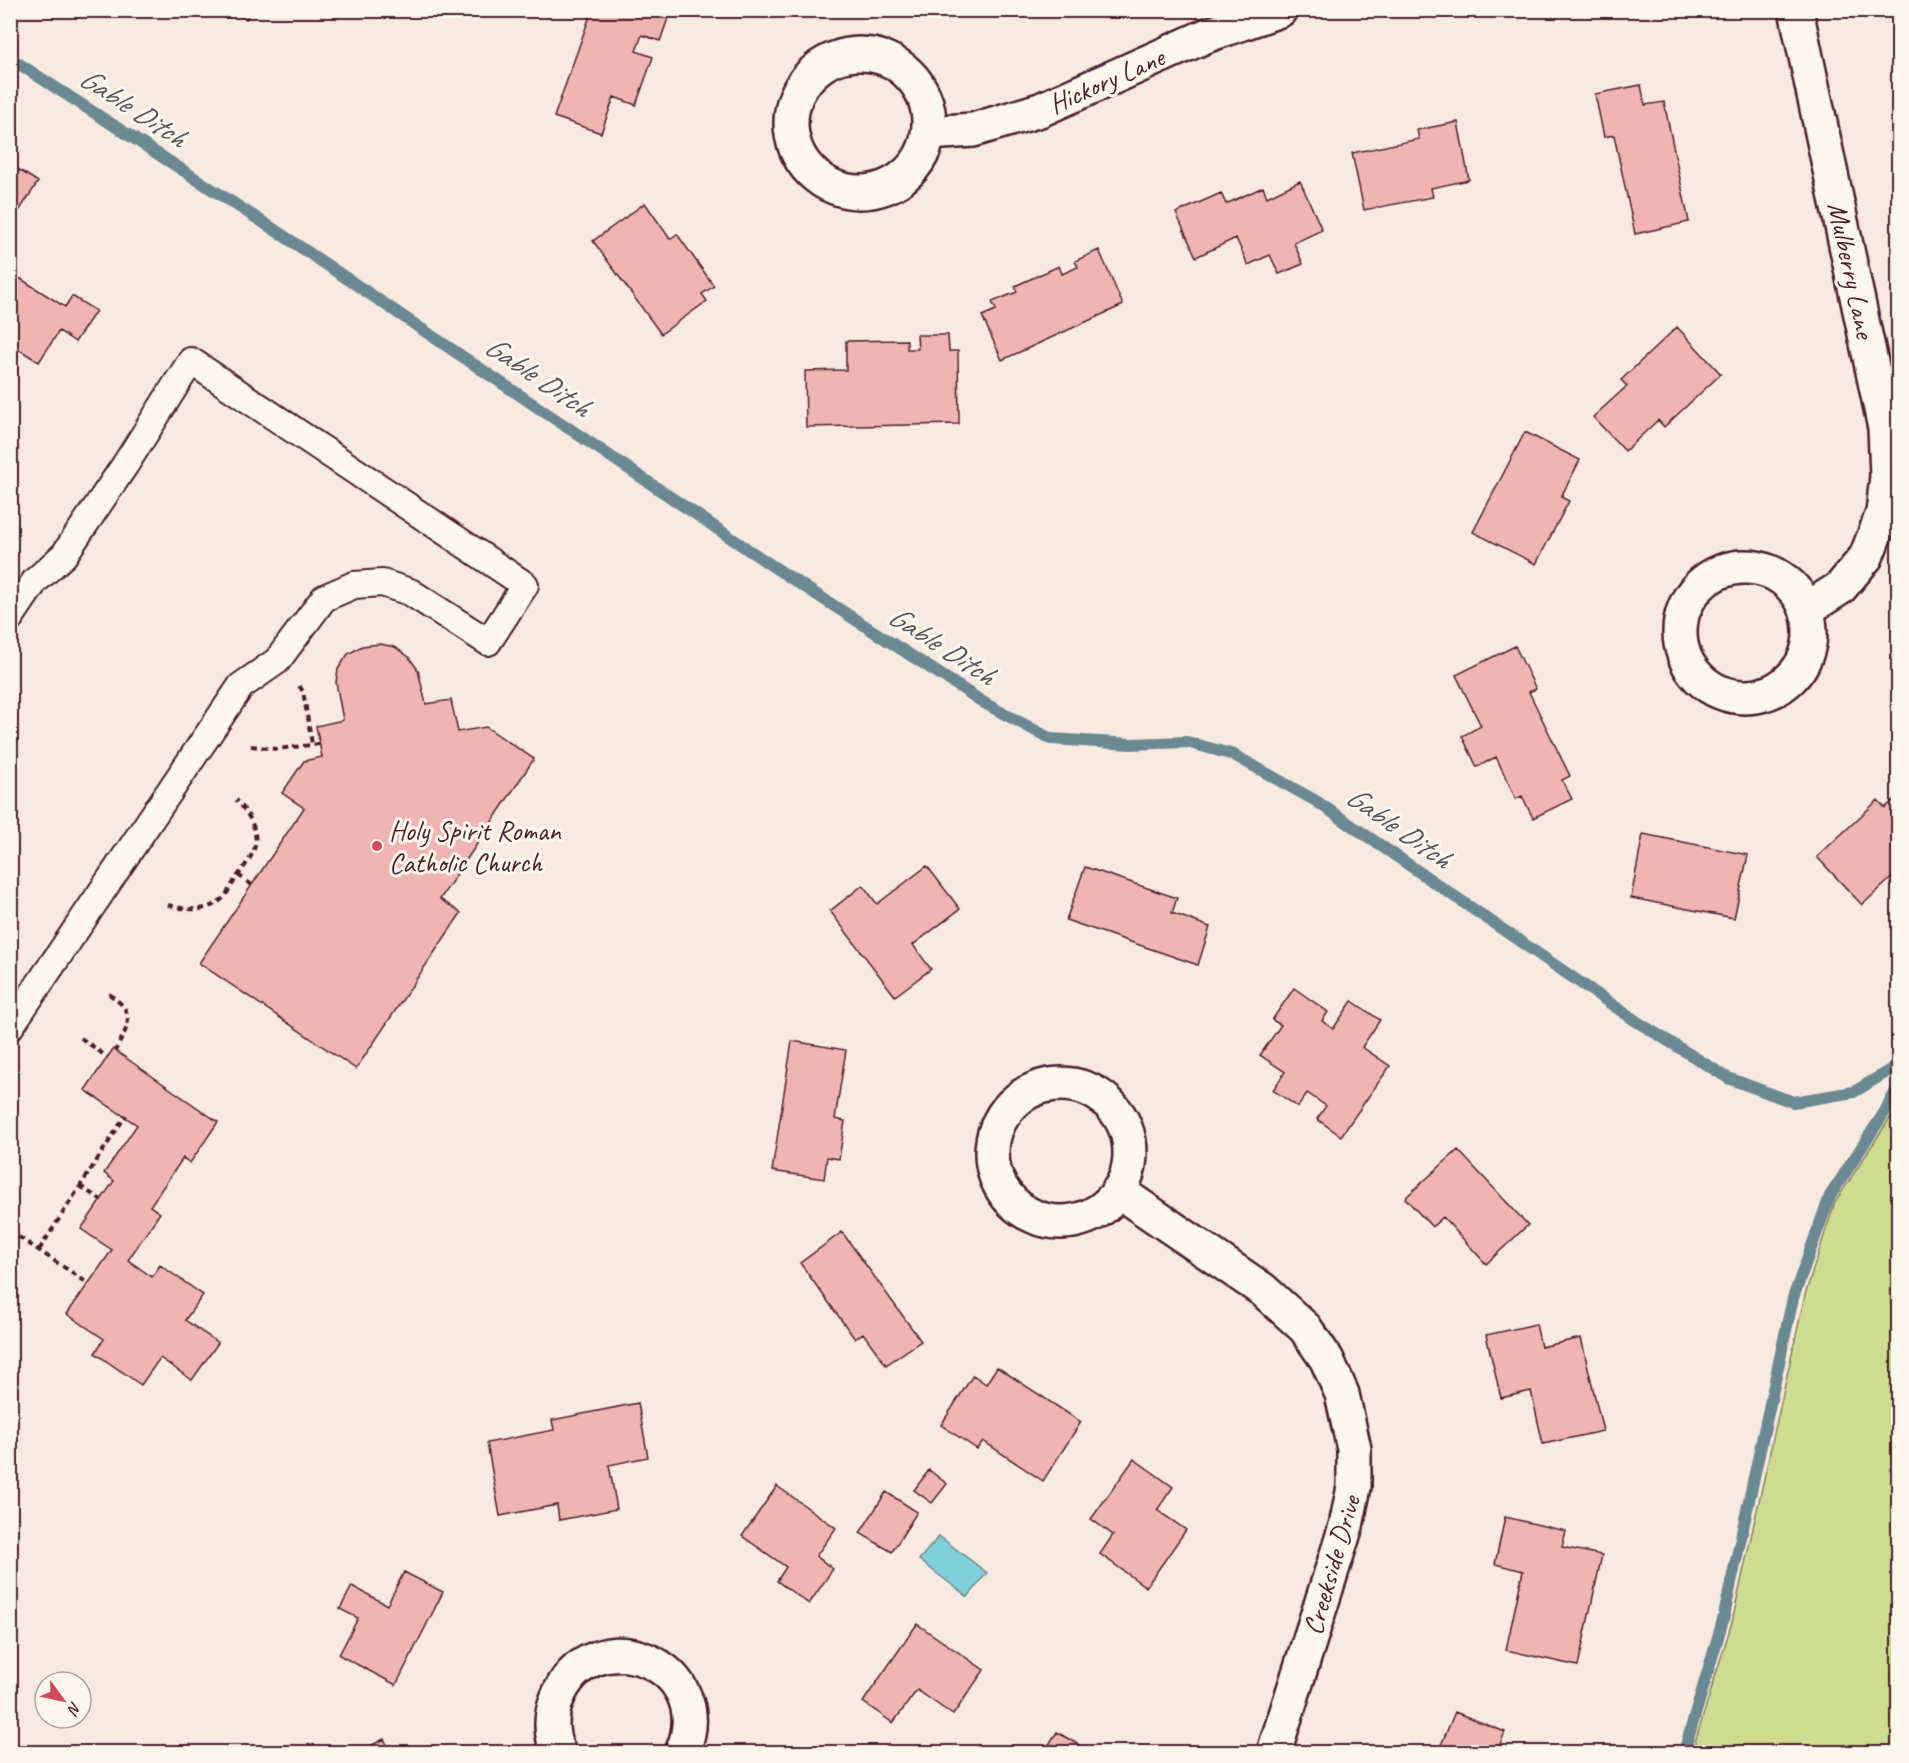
<svg xmlns="http://www.w3.org/2000/svg" width="1909" height="1763" font-family="Caveat,sans-serif">
<style>
.green{fill:#cedc90;stroke:#8c7e5e;stroke-width:1.5}
.water{fill:#80d0d9;stroke:#6a8993;stroke-width:1.5}
.lines{fill:none;stroke-linecap:round;stroke-linejoin:round}
.stream{stroke:#6a8993;stroke-width:12}
.building{fill:#f0b5b3;stroke:#4a1f2b;stroke-width:1.5}
.lane-casing{stroke:#4a1f2b;stroke-width:30}
.street-casing{stroke:#4a1f2b;stroke-width:38}
.path{stroke:#4a1f2b;stroke-width:4;stroke-dasharray:6 4.5;stroke-linecap:butt}
.lane{stroke:#fbf7ec;stroke-width:26}
.street{stroke:#fbf7ec;stroke-width:33}
.poi-dot{fill:#d1495b;stroke:#fbf7ec;stroke-width:2}
.labels{text-anchor:middle;stroke-width:6;stroke-linejoin:round;paint-order:stroke}
.street-label{font-size:28px;fill:#4a1f2b;stroke:#fbf7ec}
.poi-label{font-size:28px;fill:#4a1f2b;stroke:#fbf7ec;text-anchor:start}
.water-label{font-size:30px;font-style:italic;fill:#5a545f;stroke:#fbf7ec}
</style>
<rect width="100%" height="100%" fill="#f9eae1"/>
<filter id="ink" filterUnits="userSpaceOnUse"><feTurbulence type="fractalNoise" baseFrequency=".0167" numOctaves="2"/><feDisplacementMap in="SourceGraphic" scale="12" xChannelSelector="R" yChannelSelector="G"/><feConvolveMatrix kernelMatrix="1 2 1 2 8 2 1 2 1" color-interpolation-filters="sRGB"/></filter>
<g filter="url(#ink)">
<!-- green -->
<path class="green" d="M1898 1110V1752H1692L1732 1622 1805 1295 1835 1202 1890 1118Z"/>
<!-- water -->
<path class="water" d="M939 1536 987 1573 968 1597 919 1560Z"/>
<g class="lines">
<!-- stream -->
<path class="stream" d="M10 58 281 234 777 569 986 704 1051 739 1131 744 1187 742 1234 755 1316 801 1636 1021 1728 1078 1793 1102 1854 1092 1898 1065
M1684 1752 1723 1620 1793 1298 1830 1196 1884 1113 1898 1087"/>
</g>
<!-- building -->
<path class="building" d="M234 10H251L246 19Z
M592 10H671L660 41 642 35 636 51 653 57 636 105 614 97 601 133 554 117Z
M1641 85 1645 105 1664 102 1689 222 1635 234 1614 135 1604 137 1595 94Z
M1458 122 1469 180 1431 188 1433 197 1364 210 1352 153 1419 139 1417 130Z
M10 164 38 182 10 225Z
M1300 181 1322 230 1294 243 1303 264 1279 274 1270 255 1248 265 1236 238 1196 257 1176 213 1221 193 1226 204 1263 187 1267 197Z
M645 203 670 239 677 234 714 286 702 294 707 301 661 334 593 241Z
M1099 250 1123 305 1002 360 982 316 996 310 992 302 1017 292 1015 286 1059 266 1062 274 1078 267 1075 261Z
M10 272 65 307 72 296 96 311 75 342 59 331 39 362 10 344Z
M1677 327 1721 374 1664 427 1658 420 1625 451 1593 417 1627 386 1621 380Z
M917 335H948L949 351H958L959 424 806 427 805 371 846 370V341L907 340V349H918Z
M1525 432 1580 460 1561 497 1569 501 1536 564 1473 532Z
M380 644 395 647 409 657 418 670 426 704 451 700 458 732 486 727 534 759 440 899 461 913 356 1069 199 963 304 808 282 793 304 761 322 757 316 726 343 720 336 682 338 669 348 654 362 646Z
M1515 646 1536 689 1529 692 1570 776 1562 780 1572 799 1533 818 1522 796 1516 799 1496 757 1477 767 1462 736 1481 726 1456 675Z
M1898 796V872L1862 905 1817 857 1878 800 1885 808Z
M1643 834 1748 855 1734 918 1631 898Z
M927 866 960 909 913 945 931 969 895 996 830 911 863 885 877 904Z
M1085 867 1177 898 1172 913 1210 927 1198 965 1066 920Z
M1294 988 1328 1012 1322 1021 1333 1029 1352 1001 1380 1020 1362 1047 1390 1066 1341 1136 1317 1119 1326 1106 1307 1093 1298 1107 1273 1090 1285 1072 1260 1055 1281 1025 1272 1020Z
M792 1041 846 1050 835 1119 845 1121 839 1159 827 1157 824 1179 772 1171Z
M113 1049 218 1122 190 1163 183 1158 150 1206 160 1213 128 1260 152 1277 160 1265 203 1295 185 1320 218 1343 192 1380 160 1358 141 1385 95 1353 104 1339 67 1314 112 1250 81 1229 114 1181 104 1173 137 1125 85 1090Z
M1458 1150 1528 1225 1486 1264 1443 1217 1432 1227 1405 1198Z
M842 1232 921 1341 886 1365 863 1333 855 1339 800 1263Z
M1536 1324 1541 1347 1581 1338 1603 1431 1543 1444 1531 1391 1501 1398 1486 1335Z
M997 1367 1081 1422 1043 1481 983 1441 977 1449 941 1425 973 1375 986 1384Z
M638 1403 648 1457 609 1465 617 1509 559 1520 557 1505 500 1516 487 1443 554 1430 552 1420Z
M1134 1459 1173 1487 1157 1510 1186 1530 1146 1587 1100 1554 1113 1535 1091 1519Z
M929 1470 947 1484 932 1503 914 1490Z
M777 1486 836 1528 816 1556 833 1569 809 1604 777 1581 786 1567 742 1536Z
M886 1492 917 1512 892 1552 860 1533Z
M1505 1517 1566 1531 1562 1547 1602 1555 1578 1666 1506 1650 1523 1571 1495 1564Z
M404 1572 443 1592 396 1685 339 1655 358 1618 340 1609 352 1586 387 1605Z
M917 1624 984 1670 953 1715 917 1690 893 1723 863 1702Z
M1455 1712 1505 1732 1497 1752H1438Z
M1057 1732 1091 1752H1044Z
M384 1739 391 1752H358Z"/>
<g class="lines">
<defs>
<path id="lane" d="M10 618 35 581 64 555 125 465 191 361 525 585 488 642 410 592 382 583 354 585 324 598 277 661 241 686 10 1027"/>
<path id="street" d="M1796 10 1885 428 1887 476 1883 513 1866 557 1840 588 1807 609
M791 123a69 69 0 1 1 138 0a69 69 0 1 1-138 0Z
M928 133 973 130 1040 110 1208 35 1280 10
M1680 632a65 65 0 1 1 130 0a65 65 0 1 1-130 0Z
M992 1153a69 69 0 1 1 138 0a69 69 0 1 1-138 0Z
M1118 1191 1263 1290 1305 1328 1327 1360 1342 1394 1354 1449V1487L1346 1526 1274 1752
M559 1752C550 1736 550 1716 557 1699 591 1612 721 1665 682 1752"/>
</defs>
<!-- lane casing -->
<use href="#lane" class="lane-casing"/>
<!-- street casing -->
<use href="#street" class="street-casing"/>
<!-- path -->
<path class="path" d="M299 686 303 691 312 744
M251 746 277 749 319 744
M238 875 252 885
M168 905C185 910 205 913 221 900 227 895 232 884 237 877 242 870 248 862 252 854 262 835 249 813 236 800
M109 994C137 1013 129 1025 115 1051
M81 1038 107 1057
M80 1186 101 1200
M10 1231 89 1284
M39 1250 126 1115"/>
<!-- lane -->
<use href="#lane" class="lane"/>
<!-- street -->
<use href="#street" class="street"/>
</g>
</g>
<!-- markers -->
<circle class="poi-dot" cx="377" cy="846" r="6"/>
<g class="labels">
<!-- street labels -->
<g class="street-label">
<text transform="translate(1106 80) rotate(-24)" y="10">Hickory Lane</text>
<text transform="translate(1852 270) rotate(78)" y="10">Mulberry Lane</text>
<text transform="translate(1331 1565) rotate(-74)" y="10">Creekside Drive</text>
</g>
<!-- poi labels -->
<g class="poi-label">
<text x="389" y="840">Holy Spirit Roman<tspan x="389" dy="32">Catholic Church</tspan></text>
</g>
<!-- water labels -->
<g class="water-label">
<text transform="translate(133 107) rotate(33)" y="10">Gable Ditch</text>
<text transform="translate(538 376) rotate(34)" y="10">Gable Ditch</text>
<text transform="translate(942 645) rotate(33)" y="10">Gable Ditch</text>
<text transform="translate(1399 827) rotate(35)" y="10">Gable Ditch</text>
</g>
</g>
<!-- margin -->
<rect width="1909" height="1763" fill="none" stroke="#fbf7ec" stroke-width="36"/>
<rect x="18" y="18" width="1873" height="1727" fill="none" stroke="#4a1f2b" stroke-width="2" filter="url(#ink)"/>
<!-- north arrow -->
<g transform="translate(63 1700) rotate(123)"><circle r="28" fill="#fbf7ec" stroke="#b4a19f" stroke-width="1.5"/>
<path d="M0-4.5L10 22L0 15L-10 22Z" fill="#d1495b"/>
<text y="-9" font-size="16" font-weight="bold" text-anchor="middle" fill="#4a1f2b">N</text>
</g>
</svg>
